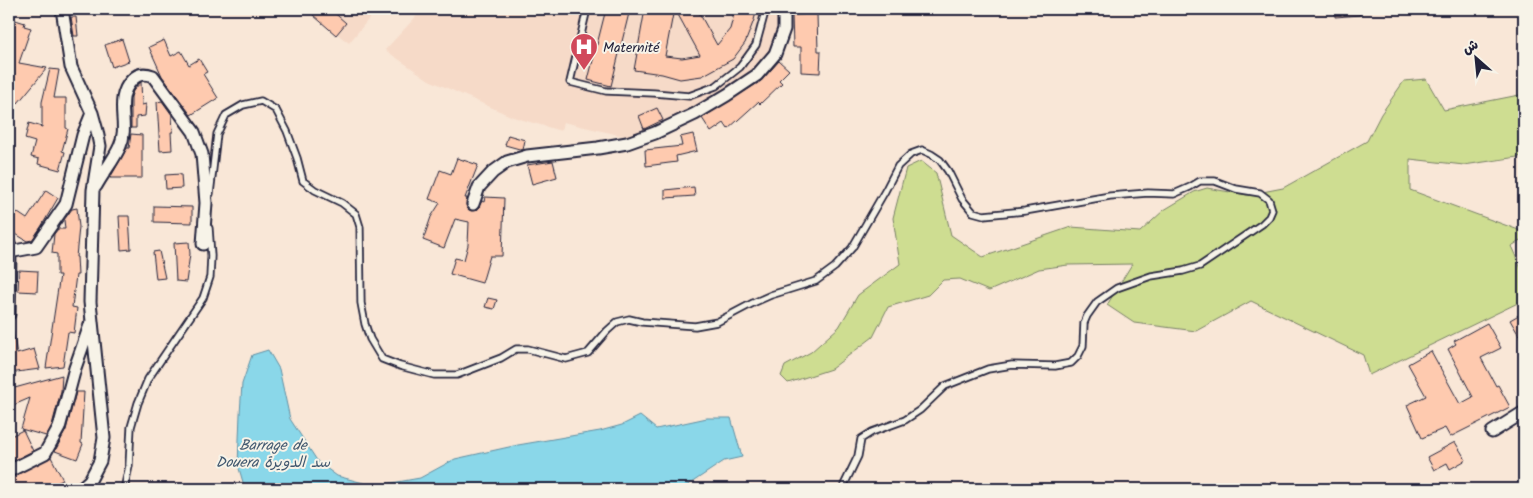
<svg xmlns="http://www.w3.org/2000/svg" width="1533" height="498" font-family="Kalam,'Playpen Sans Arabic',sans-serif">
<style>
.built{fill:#f6dac8}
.green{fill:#cedd91;stroke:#788066}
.water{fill:#8ad7e9;stroke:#608fa3}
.building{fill:#fecaaf;stroke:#22223b}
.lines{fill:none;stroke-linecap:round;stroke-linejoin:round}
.service-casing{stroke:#22223b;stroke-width:9}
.minor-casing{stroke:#22223b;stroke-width:15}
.service{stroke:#f7f3e8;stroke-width:5.5}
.minor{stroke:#f7f3e8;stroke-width:11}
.labels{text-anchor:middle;stroke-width:4;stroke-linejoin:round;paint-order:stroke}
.poi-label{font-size:14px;fill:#22223b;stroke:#f7f3e8;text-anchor:start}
.water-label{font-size:15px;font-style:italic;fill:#41586f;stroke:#f7f3e8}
</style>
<rect width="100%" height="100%" fill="#f9e7d7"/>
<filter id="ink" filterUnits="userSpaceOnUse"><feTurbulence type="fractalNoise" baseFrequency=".02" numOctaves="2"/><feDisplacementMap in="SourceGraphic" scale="10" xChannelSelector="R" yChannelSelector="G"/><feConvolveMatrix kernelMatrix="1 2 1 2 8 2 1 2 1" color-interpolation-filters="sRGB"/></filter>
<g filter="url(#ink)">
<!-- built -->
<path class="built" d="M304 9H377L349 43Z
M423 9H781L779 26 772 45 760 64 744 79 723 93 632 138 563 122 561 131 513 117 429 80 385 50Z"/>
<!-- green -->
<path class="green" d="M1426 79 1444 110 1524 94V156L1464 165 1410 159V190L1524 232V239L1511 246 1524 275V300L1369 375 1363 355 1251 301 1196 331 1134 323 1107 305 1132 264 1068 265 1039 269 989 291 960 279 943 280 928 295 888 307 873 337 831 369 788 383 781 376 785 366 811 352 839 327 858 295 900 264 893 218 906 168 921 161 936 173 951 235 983 257 1071 227 1140 232 1164 210 1194 192 1207 188 1247 195 1283 188 1367 141 1381 114 1404 81Z"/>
<!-- water -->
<path class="water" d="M268 350 279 369 290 419 318 462 337 476 375 486 420 478 455 459 518 445 600 431 622 425 640 416 656 429 707 418H731L742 457 724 461 682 489H245L238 465 240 414 242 384 252 355Z"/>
<!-- building -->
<path class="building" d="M319 9H330L346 23 336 35 313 15Z
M606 9H630L611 86 588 80Z
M645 9H674L665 56 682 58 700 55 675 9H697L717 45 730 29 733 18V9H757L754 20 745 43 733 59 702 76 680 79 662 74 634 70Z
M1335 9H1360V15L1335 17Z
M817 14 818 51H821L820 73 801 72V47H793L792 15Z
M71 17H76L78 36H74Z
M9 18 25 23 24 26 31 28 19 63 47 68 18 103 9 96Z
M122 39 129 61 112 67 105 45Z
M164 40 171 56 181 51 189 65 199 59 207 72 203 74 218 98 191 115 162 76 149 47Z
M779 61 789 70 779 80 782 83 760 104 758 102 728 129 724 123 711 132 702 118 761 81Z
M50 69 59 70 54 98H66V128L68 129 62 151 65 152 60 170 38 164 39 159 31 157 35 142 25 139 29 123 42 127V102Z
M141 82 142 105 146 104 145 116 136 117V128H131V97L133 91Z
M162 101 172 115 173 132H171L172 150 160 151 157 102Z
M657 108 663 120 644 129 639 116Z
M131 134 142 135V178H110L127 148H129Z
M693 134 697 151 676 156 677 162 646 166 645 150 682 146 680 137Z
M508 135 525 140 523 150 505 145Z
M457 158 478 165 465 198H467L466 205 468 209 471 211 477 210 482 201 484 202 485 197 504 198 502 256H490L482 283 450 274 455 258 464 260 468 245 469 222 455 219 444 248 423 240 431 217 440 203 429 199 440 170 451 174Z
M553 161 557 177 532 184 527 165Z
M181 174 182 188 166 189 165 175Z
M694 187 695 196 665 198V190Z
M46 190 58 198 41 227 32 240 27 241 11 231 16 243 9 244V213L12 209 27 219Z
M154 206 192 207V223L154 222Z
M77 208 79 227 76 257H77L78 275H76L72 307 77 308 74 333 68 332 63 366 46 368 60 275H57V254L52 253 54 234 58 229H65L64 220 72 209Z
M119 216H129L131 249 121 250Z
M189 242 190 254 186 282 176 281 174 243Z
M159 251 165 278 156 279 153 252Z
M19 270 38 271 37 292 18 291Z
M488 298 497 300 494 309 485 307Z
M1524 312V344L1510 320Z
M1487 323 1501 348 1481 358 1496 386 1498 385 1510 407 1450 437 1445 428 1422 438 1407 405 1426 396 1408 364 1431 351 1460 404 1473 397 1448 349 1456 344 1454 341Z
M13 332 17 354 34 349 40 369 9 373V333Z
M62 375 61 391 52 425 46 436 21 429 30 398 9 407V394L12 392 11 389Z
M76 392H84L81 443 83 444 77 459 55 451 66 430Z
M23 430 33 451 9 463V437Z
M1455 442 1466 460 1450 469 1447 463 1434 470 1427 457Z
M51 457 63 480 44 489H9V478Z"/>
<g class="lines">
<defs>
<path id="service" d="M587 9 570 82 606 91 654 93 689 96 716 86 740 67 756 45 765 12 764 9
M210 194 217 134 226 115 243 105 261 101 276 110 287 131 297 158 303 181 315 190 342 203 356 214 360 227 361 303 365 324 370 339 382 359 400 366 434 375H457L501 358 516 349H528L566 359 588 353 607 331 617 322 629 319 642 322 695 326 717 322 753 303 771 295 816 281 835 267 852 248 885 191 898 166 911 154 922 150 931 154 940 160 948 171 962 199 973 212 984 215 1025 211 1110 196 1148 193 1174 194 1190 187 1200 181H1215L1236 189 1260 193 1269 200 1272 210 1269 217 1262 224 1200 266 1183 271 1151 276 1117 288 1097 302 1087 316 1084 323 1083 346 1078 356 1071 363 1055 366 1012 365 988 369 945 386 920 410 905 420 872 432 861 439 858 456 844 485V489
M123 489 125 485 129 466 131 427 138 403 148 379 203 298 210 277 211 256 209 228"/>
<path id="minor" d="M62 9 71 67 92 113 97 131 100 146 93 190 90 302 104 438 100 461 90 480 80 489
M96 186C103 173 114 160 120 146 130 124 113 100 132 80 138 73 145 73 153 76L194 132 202 154 206 203 203 244
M473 204 479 187 493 172 507 162 527 156 598 148 627 143 655 133 695 114 727 95 757 75 775 54 784 29V9
M9 252 36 247 66 204 83 135 92 113
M9 314 10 252
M1492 432 1524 412
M9 471 45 453 59 428 75 368 90 325"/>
</defs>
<!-- service casing -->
<use href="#service" class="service-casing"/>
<!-- minor casing -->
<use href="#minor" class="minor-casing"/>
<!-- service -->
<use href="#service" class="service"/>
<!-- minor -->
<use href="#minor" class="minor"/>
</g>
</g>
<!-- icons -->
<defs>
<symbol id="hospital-pin" viewBox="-11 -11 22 30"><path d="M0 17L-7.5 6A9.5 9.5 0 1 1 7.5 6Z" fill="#d1495b" stroke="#f7f3e8"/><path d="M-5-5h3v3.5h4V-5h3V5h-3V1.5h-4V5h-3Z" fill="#fff"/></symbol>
</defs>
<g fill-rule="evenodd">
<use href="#hospital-pin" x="568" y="31" width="32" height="43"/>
</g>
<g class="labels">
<!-- poi labels -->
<g class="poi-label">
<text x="603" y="52">Maternité</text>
</g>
<!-- water labels -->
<g class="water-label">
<text x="273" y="450">Barrage de<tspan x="273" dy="17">Douera سد الدويرة</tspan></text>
</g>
</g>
<!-- margin -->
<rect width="1533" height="498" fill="none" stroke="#f7f3e8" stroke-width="30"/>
<rect x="15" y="15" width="1503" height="468" fill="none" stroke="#22223b" stroke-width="2" filter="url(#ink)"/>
<!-- north arrow -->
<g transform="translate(1476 58) rotate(333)" stroke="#f7f3e8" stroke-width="4" paint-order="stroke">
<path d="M0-4L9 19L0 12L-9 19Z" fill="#22223b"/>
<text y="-8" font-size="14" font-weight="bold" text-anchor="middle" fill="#22223b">ش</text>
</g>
</svg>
